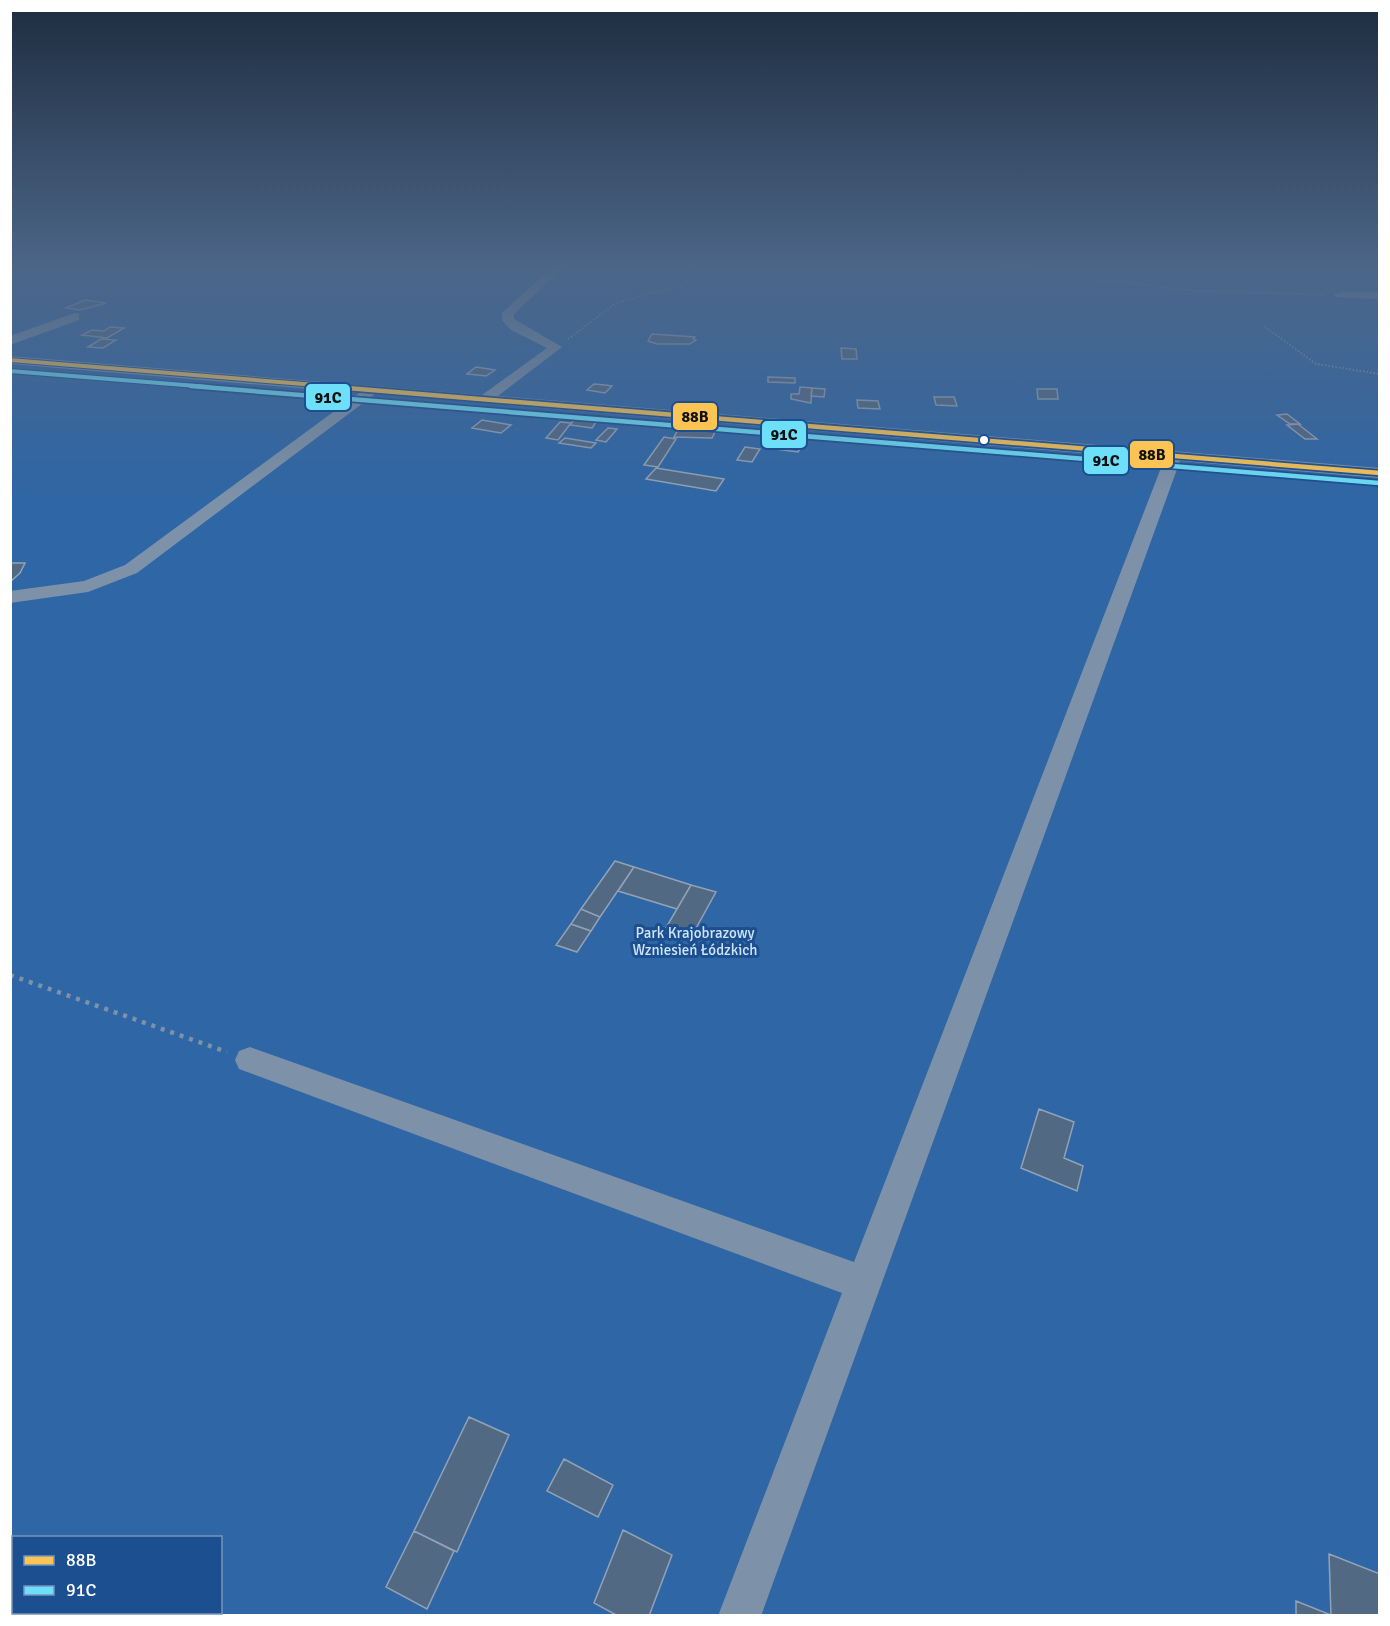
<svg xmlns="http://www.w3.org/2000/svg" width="1390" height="1626" font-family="Signika,sans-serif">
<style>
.green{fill:#2f66a5;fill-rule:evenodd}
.building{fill:#526984;stroke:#92a2b6;stroke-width:1.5}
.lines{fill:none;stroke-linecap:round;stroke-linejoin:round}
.path-far1{stroke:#7d92a8;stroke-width:2;stroke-dasharray:1.5 2;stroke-linecap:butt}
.path{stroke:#7d92a8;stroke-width:4.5;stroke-dasharray:4 6;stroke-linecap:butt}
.minor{fill:#7d92a8;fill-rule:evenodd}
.bus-1-far1-casing{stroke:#1b4f8f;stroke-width:6}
.bus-1-casing{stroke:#1b4f8f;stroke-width:8}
.bus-2-far1-casing{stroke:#1b4f8f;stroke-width:6}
.bus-2-casing{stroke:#1b4f8f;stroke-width:8}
.bus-1-far1{stroke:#fcc553;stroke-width:4}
.bus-1{stroke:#fcc553;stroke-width:4.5}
.bus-2-far1{stroke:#6ddff8;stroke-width:4}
.bus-2{stroke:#6ddff8;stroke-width:4.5}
.bus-dot{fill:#fff;stroke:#1b4f8f;stroke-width:2}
.labels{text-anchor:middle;stroke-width:6;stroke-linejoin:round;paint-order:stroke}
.park-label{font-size:15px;fill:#cfe3fa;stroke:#1b4f8f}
.line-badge{stroke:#1b4f8f;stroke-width:2}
.pale-badge-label{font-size:16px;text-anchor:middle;font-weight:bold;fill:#111}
</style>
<rect width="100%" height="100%" fill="#365274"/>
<!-- green -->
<path class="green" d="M11 268H1379V1615L11 1616ZM14 1538H220V1612H14Z"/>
<!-- building -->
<path class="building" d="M85 300 106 303 80 310 66 308Z
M110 327 124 328 107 338 82 335 92 330 104 331Z
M652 334 695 337 693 339 696 340 690 344H657L648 341Z
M101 339 116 340 103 348 88 347Z
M841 348 856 349 857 359H842Z
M476 367 495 370 486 376 467 374Z
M768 377 795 378V383L768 382Z
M594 384 605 385 612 386 605 393 587 390Z
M800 387 812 388 811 403 791 399V394H799Z
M812 388 825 389 824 397 811 396Z
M1037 389H1057L1058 399H1038Z
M934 397H954L957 406 936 405Z
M857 400 878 401 880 409 858 408Z
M1287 414 1300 424H1290L1277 415Z
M576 417 598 419 592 428 570 425Z
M482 420 511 425 501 433 472 428Z
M560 422 571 423 558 440 546 438Z
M1298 424 1317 439H1305L1287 425Z
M680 426 694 428 716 430 712 438 674 437Z
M608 428 617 429 606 442 596 440Z
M664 437 676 439 658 467 644 465Z
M565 438 596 443 591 448 559 443Z
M783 438 805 442 798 452 775 449Z
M745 447 760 449 752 462 737 460Z
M656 468 724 479 716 491 646 479Z
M10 563H25L20 573 10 582Z
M615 861 634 867 600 917 581 909Z
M634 867 691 885 677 909 618 891Z
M691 885 716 892 690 939 664 931Z
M581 909 600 917 591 931 571 924Z
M571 924 591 931 577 952 556 945Z
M1039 1109 1074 1122 1064 1158 1083 1166 1077 1191 1021 1168Z
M469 1417 509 1435 457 1552 414 1531Z
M564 1459 613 1485 598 1517 547 1491Z
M623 1530 672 1555 649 1616H618L594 1603Z
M414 1531 454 1551 427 1609 386 1587Z
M1329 1554 1380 1574V1616H1331Z
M1296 1601 1331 1615V1616H1296Z"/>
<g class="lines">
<!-- path-far1 -->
<path class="path-far1" d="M989 268 1199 291 1326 295
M1264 326 1316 364 1380 374
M568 339 618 302 681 286 696 268"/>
<!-- path -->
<path class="path" d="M10 975 227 1052"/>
<!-- minor -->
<path class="minor" d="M551 268H563L514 314V319L562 347 498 396 1380 468V478L1180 461 761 1616H718L842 1293 239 1069 235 1060 239 1051 250 1047 854 1262 1164 460 375 394 137 573 88 592 10 603V591L84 581 125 565 359 393 10 364V356L482 395 547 348 511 330 502 320V313Z
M1340 292H1380V299L1336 297 1334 295Z
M75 313 79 314V320L10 345V336Z"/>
<defs>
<path id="bus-1-far1" d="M10 360 341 387"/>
<path id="bus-1" d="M323 386 1380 473"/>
<path id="bus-2-far1" d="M10 371 209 387"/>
<path id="bus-2" d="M191 386 1379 483"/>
</defs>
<!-- bus-1-far1 casing -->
<use href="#bus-1-far1" class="bus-1-far1-casing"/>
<!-- bus-1 casing -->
<use href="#bus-1" class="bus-1-casing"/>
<!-- bus-2-far1 casing -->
<use href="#bus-2-far1" class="bus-2-far1-casing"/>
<!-- bus-2 casing -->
<use href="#bus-2" class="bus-2-casing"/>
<!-- bus-1-far1 -->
<use href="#bus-1-far1" class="bus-1-far1"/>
<!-- bus-1 -->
<use href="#bus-1" class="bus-1"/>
<!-- bus-2-far1 -->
<use href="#bus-2-far1" class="bus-2-far1"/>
<!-- bus-2 -->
<use href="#bus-2" class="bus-2"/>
</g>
<!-- sky -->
<linearGradient id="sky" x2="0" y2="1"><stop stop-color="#1e2d40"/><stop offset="0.54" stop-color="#4c6688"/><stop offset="1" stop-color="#4c6688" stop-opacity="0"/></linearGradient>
<rect width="1390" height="496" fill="url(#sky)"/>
<!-- markers -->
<circle class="bus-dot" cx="984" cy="440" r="5"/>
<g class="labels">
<!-- park labels -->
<g class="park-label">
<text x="695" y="938">Park Krajobrazowy<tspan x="695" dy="17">Wzniesień Łódzkich</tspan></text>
</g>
</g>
<g class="line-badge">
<rect x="305" y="383" width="46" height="28" rx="6" fill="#6ddff8"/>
<rect x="672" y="402" width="46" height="29" rx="6" fill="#fcc553"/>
<rect x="761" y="420" width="46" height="29" rx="6" fill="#6ddff8"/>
<rect x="1129" y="440" width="45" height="29" rx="6" fill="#fcc553"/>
<rect x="1083" y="446" width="46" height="29" rx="6" fill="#6ddff8"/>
</g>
<g class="pale-badge-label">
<text x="328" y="403">91C</text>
<text x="695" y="422">88B</text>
<text x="784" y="440">91C</text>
<text x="1152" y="460">88B</text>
<text x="1106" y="466">91C</text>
</g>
<!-- border -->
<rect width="1390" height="1626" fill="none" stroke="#ffffff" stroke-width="24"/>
<!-- legend -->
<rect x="12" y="1536" width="210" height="78" fill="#1b4f8f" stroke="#7695bc" stroke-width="1.5"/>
<rect x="24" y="1556" width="30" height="9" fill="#fcc553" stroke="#7695bc" stroke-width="1.5"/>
<text x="66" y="1566" font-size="18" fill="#ffffff">88B</text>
<rect x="24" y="1586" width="30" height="9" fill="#6ddff8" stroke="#7695bc" stroke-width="1.5"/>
<text x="66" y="1596" font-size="18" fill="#ffffff">91C</text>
</svg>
